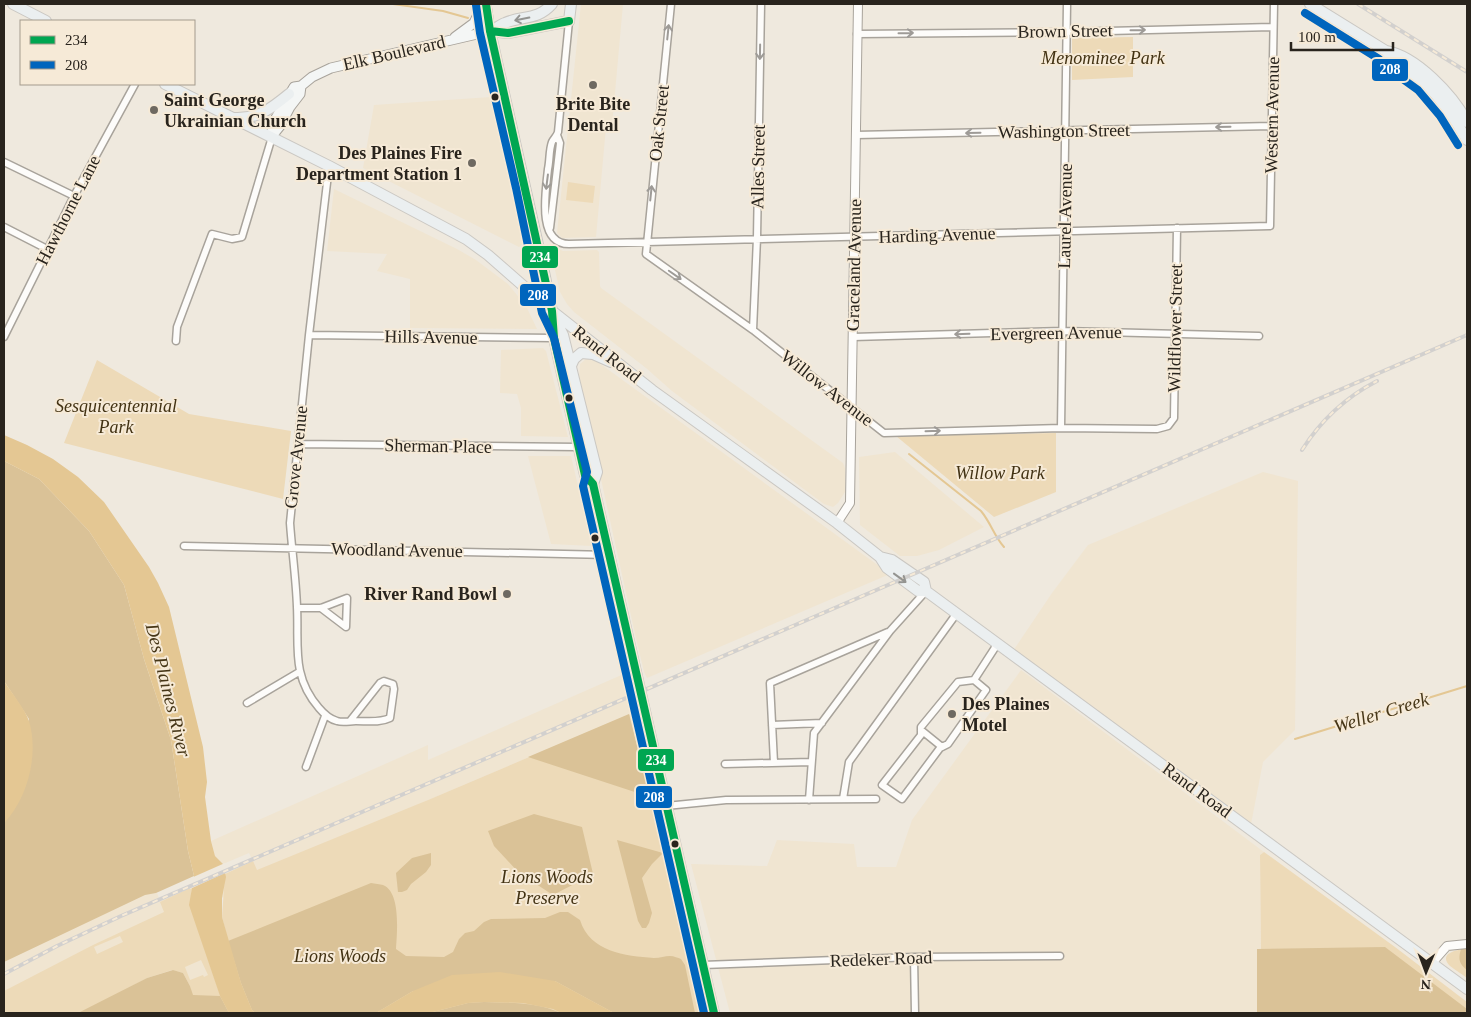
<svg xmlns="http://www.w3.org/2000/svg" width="1471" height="1017" font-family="'Times New Roman',serif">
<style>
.built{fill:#f0e5d1}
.green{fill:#eddab8;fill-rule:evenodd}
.forest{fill:#dac297}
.water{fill:#e4c793}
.pier{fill:#efe9de}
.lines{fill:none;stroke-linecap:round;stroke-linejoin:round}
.stream{stroke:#e4c793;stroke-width:2}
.minor-casing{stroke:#a8a39b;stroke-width:9}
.tertiary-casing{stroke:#a8a39b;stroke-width:10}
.secondary-casing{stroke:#a8a39b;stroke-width:11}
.primary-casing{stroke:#cac7c2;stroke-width:12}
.minor{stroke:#fdfcfa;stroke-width:6}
.tertiary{stroke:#fdfcfa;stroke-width:8}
.secondary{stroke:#f4f6f5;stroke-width:9}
.primary{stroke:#ebeff0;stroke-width:10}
.rail-casing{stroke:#d2d0ce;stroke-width:4}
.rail{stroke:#f6ead7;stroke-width:2;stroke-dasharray:5.5;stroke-linecap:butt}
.bus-1-casing{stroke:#f6ead7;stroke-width:11}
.bus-2-casing{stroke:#f6ead7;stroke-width:11}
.bus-1{stroke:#00a651;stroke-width:8}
.bus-2{stroke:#0065bd;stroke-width:8}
.oneway{stroke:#949491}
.oneway2{stroke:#9e9b97}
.poi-dot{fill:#6e6961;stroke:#f6ead7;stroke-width:2}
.bus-dot{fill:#29241d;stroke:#f6ead7;stroke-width:2}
.labels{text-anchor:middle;stroke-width:4;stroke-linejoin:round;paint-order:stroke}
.street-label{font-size:18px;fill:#29241d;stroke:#f6ead7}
.park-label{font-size:18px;font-style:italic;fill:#423213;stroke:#f6ead7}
.poi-label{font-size:18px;font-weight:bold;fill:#29241d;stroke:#f6ead7;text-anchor:start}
.water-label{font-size:19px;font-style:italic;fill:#463617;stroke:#f6ead7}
.line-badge{stroke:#f6ead7;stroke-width:2}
.badge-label{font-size:14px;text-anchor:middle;font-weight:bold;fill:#fff}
</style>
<rect width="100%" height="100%" fill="#efe9de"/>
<!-- built -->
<path class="built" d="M581 4H623L612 126 606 127 596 237 562 238 557 233Z
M491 97 525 243 519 247 363 168 374 105Z
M334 189 457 249 476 260 508 284 526 306 537 329 410 328V279L377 271 387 254 327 251Z
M552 246 563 251 597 250 599 252 600 286 601 288 843 463 845 468V492L838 503 833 507 824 504 672 391 646 368 574 312 567 304 560 292 550 248Z
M543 348 546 351 568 437 521 436V408L517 394 500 393 501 350Z
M586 359 596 361 606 368 890 574 647 678 644 672 635 634 579 379 580 364Z
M895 452 984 527 939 550 917 556H900L860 525 859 457Z
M528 456H571L592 546 551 544Z
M1263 472 1298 481 1295 730 1263 762 1251 824 1013 651 1052 593 1088 545Z
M1021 670 1264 852 1260 855 1261 949 1257 950V1013H730L691 864 767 866 777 840 854 844 857 867H896L912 820Z
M626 673 635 712 428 800 222 898 225 874 253 861 249 853 223 864 215 856 211 841 428 745V760Z
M192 887 190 905 220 996 4 991V938L82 897 157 893 160 901Z"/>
<!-- green -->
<path class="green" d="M1133 37V77L1072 80V38Z
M568 182 595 186 593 203 566 200Z
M97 360 189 414 291 431 283 499 64 443Z
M1056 433V492L994 517 896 436Z
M635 712 690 944 694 980 702 1013H4V991L93 945 164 912 160 902 192 887 190 905 220 995 228 941 222 917 225 874 253 861 257 870 428 800ZM120 936 123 942 97 954 94 947ZM201 960 208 975 204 977 203 975 190 980 185 967ZM172 970 183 973 190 986 192 995 119 993 147 978Z
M1264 852 1395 947 1467 1002V1013H1257V949H1261L1260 855Z
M1467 949V978C1462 974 1455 970 1450 966 1437 953 1459 949 1467 949Z"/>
<!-- forest -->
<path class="forest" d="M4 461 39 479 89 531 124 585 144 659 171 740 188 851 194 876 156 893 145 895 4 962V823L21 797 29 719 4 681Z
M629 714 650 797 528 757Z
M534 814 582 827 594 878 582 880 553 895 519 873 494 846 488 831Z
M617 840 663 853 652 864 642 878 652 913 649 923 646 928H642L638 921Z
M431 853V865L426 872 411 884 407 890 402 892H398L396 873 412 858Z
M371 883C375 884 380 884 383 885 401 892 397 933 396 949L406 956 444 957 453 952 459 939 465 933 474 931 484 922 491 919 545 918 560 912H568L580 920C590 952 625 956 654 958 660 958 665 956 670 956 674 956 678 958 681 959L685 965 695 1013H614L555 981 413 991 376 1013H255L252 1010 241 983 228 941Z
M1385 947 1467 1009V1013H1257V949Z
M1461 949H1467V970C1459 964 1458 959 1461 949Z
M173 970 183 973 190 986 193 995 220 996 229 1013H78L147 978Z
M484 1002C510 1003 537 1002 561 1013H429L468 1003Z"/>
<!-- water -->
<path class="water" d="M4 435 27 445 53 459 78 477 104 502 149 567 158 583 169 607 203 747 207 782 205 797 211 841 215 856 223 864 226 877 222 898V917L241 983 252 1010 255 1013H229L220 996 189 905 194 876 188 851 171 740 144 659 124 585 89 531 39 479 4 461Z
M4 681C11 692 25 709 29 721 39 754 28 798 4 823Z
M500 972 555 981 614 1013H561L553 1009 523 1003 484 1002 468 1003 429 1013H376L413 991 452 975Z"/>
<!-- pier -->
<path class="pier" d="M225 863 227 872 190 889 191 878Z"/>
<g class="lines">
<!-- stream -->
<path class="stream" d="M393 4 443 11 468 18
M909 454 981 511C991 523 994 536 1004 547
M1295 739 1467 686"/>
<defs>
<path id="minor" d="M671 4 646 254 753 330 884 433 1061 428 1157 429 1168 426 1174 418 1177 228
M569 21 558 132C557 136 554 138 552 142 549 150 550 160 548 169 546 190 536 244 569 244 803 238 1036 232 1270 226L1274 4
M857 34 1067 32 1272 27
M856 135 1272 126
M4 162 74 196
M329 166 309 335 290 523C292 551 296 579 297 607 299 645 291 676 319 708 324 714 329 719 337 721 343 723 350 721 356 721 367 721 380 723 390 718L394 689 393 684 384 681 380 683 350 721
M4 227 47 249
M550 228 560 143 557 135
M753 330 757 238 761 4
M309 335 554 338
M4 337 74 196 135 84
M853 337 1063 331 1259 336
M176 341 177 327 212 234 232 239 242 237 272 137
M1061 428 1067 4
M298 444 578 447
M184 546 609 555
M297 608H321L347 598 346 627 321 608
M974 680 986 690 948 744 940 748 902 799 882 785 921 735V727L958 682Z
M974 680 998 643
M247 703 299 672
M772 725 822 723
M921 730 942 747
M774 763 770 683 888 632
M725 764 811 762
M306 767 325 716
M843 799 849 762 957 613
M809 800 814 733 890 631 926 591
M666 806 726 800 876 799
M914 957 915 1013
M703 965 914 957 1060 956"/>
<path id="tertiary" d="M837 523 850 503 858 4
M1432 963 1447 946 1467 944"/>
<path id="secondary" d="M455 37 474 23 483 4
M272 136 280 126 290 107 300 94 301 86
M272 137 273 123 294 87 301 86 312 77 331 68 490 31 486 4"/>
<path id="primary" d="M13 4 46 21
M1310 4 1386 51C1396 65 1412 72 1425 83 1442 100 1455 119 1467 140
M490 31 543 267 552 311 554 338 558 356 585 475 593 484 714 1013
M490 31 508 33 569 21 571 4
M491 31C495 29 500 25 505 23 523 15 537 21 552 4
M1386 51C1416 56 1453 95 1467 122
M165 84 329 166 466 239 488 255 552 311 652 390 837 523 880 557 887 568 918 591H926
M235 118C258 119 272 108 289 94
M555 319 563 335 597 472 593 484
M570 368 574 359 581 353 593 354 611 362
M880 557 892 560 924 582 926 591 1467 989"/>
</defs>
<!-- minor casing -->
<use href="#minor" class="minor-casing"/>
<!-- tertiary casing -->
<use href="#tertiary" class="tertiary-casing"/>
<!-- secondary casing -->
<use href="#secondary" class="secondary-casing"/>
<!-- primary casing -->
<use href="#primary" class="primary-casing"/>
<!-- minor -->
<use href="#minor" class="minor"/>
<!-- tertiary -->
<use href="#tertiary" class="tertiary"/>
<!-- secondary -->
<use href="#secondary" class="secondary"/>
<!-- primary -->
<use href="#primary" class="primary"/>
<defs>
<path id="rail" d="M1358 4 1467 72
M1302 450C1321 420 1346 397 1377 381
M4 974 57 946 121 916 1467 335"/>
</defs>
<!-- rail casing -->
<use href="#rail" class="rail-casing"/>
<!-- rail -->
<use href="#rail" class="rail"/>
<defs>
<path id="bus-1" d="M486 4 490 31 552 311 554 338 558 356 585 475 593 484 714 1013
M490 31 508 33 569 21"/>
<path id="bus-2" d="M476 5 480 33 516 188 542 313 554 338 587 472 583 486 704 1013
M1305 13 1379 59 1393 72 1418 90 1440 116 1458 145"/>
</defs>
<!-- bus-1 casing -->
<use href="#bus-1" class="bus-1-casing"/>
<!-- bus-2 casing -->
<use href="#bus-2" class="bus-2-casing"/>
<!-- bus-1 -->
<use href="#bus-1" class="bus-1"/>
<!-- bus-2 -->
<use href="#bus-2" class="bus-2"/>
</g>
<!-- one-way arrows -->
<defs><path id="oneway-shaft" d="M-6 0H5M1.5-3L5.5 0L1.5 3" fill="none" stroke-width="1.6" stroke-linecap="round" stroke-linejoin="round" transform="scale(1.25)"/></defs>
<g class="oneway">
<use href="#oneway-shaft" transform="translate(522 19) rotate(169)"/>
<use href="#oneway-shaft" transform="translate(900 578) rotate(36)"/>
</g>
<g class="oneway2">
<use href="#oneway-shaft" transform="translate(1138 30) rotate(-1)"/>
<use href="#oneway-shaft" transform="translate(668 32) rotate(-84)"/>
<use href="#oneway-shaft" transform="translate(906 33) rotate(-1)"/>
<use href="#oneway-shaft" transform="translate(760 52) rotate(91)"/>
<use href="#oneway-shaft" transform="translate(1223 127) rotate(179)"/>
<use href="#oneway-shaft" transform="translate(973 133) rotate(179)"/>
<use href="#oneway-shaft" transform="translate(547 182) rotate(97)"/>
<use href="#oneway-shaft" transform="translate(651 193) rotate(-84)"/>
<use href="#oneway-shaft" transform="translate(675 275) rotate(35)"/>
<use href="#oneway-shaft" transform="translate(962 334) rotate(178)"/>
<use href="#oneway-shaft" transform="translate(933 431) rotate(-2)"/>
</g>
<!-- markers -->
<g class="poi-dot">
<circle cx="593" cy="85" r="5"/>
<circle cx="154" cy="110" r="5"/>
<circle cx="472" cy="163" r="5"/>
<circle cx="507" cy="594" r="5"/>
<circle cx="952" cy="714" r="5"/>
</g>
<g class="bus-dot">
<circle cx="495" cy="97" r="4.5"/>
<circle cx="569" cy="398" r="4.5"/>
<circle cx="595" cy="538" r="4.5"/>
<circle cx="675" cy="844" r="4.5"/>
</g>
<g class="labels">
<!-- street labels -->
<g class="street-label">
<text transform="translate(1065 31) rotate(-1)" y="6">Brown Street</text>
<text transform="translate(394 53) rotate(-13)" y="6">Elk Boulevard</text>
<text transform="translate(1272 115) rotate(-89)" y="6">Western Avenue</text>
<text transform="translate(659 123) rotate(-84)" y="6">Oak Street</text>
<text transform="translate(1064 131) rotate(-1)" y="6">Washington Street</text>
<text transform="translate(758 167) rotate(-89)" y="6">Alles Street</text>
<text transform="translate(68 210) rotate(-63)" y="6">Hawthorne Lane</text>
<text transform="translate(1065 216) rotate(-89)" y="6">Laurel Avenue</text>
<text transform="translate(937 235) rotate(-2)" y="6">Harding Avenue</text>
<text transform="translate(854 265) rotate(-89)" y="6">Graceland Avenue</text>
<text transform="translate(1175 328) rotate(-89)" y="6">Wildflower Street</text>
<text transform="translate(1056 333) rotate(-1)" y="6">Evergreen Avenue</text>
<text transform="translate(431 337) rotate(1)" y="6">Hills Avenue</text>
<text transform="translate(607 354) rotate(38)" y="6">Rand Road</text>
<text transform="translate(827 388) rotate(38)" y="6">Willow Avenue</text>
<text transform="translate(438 446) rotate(1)" y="6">Sherman Place</text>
<text transform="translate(296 457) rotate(-84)" y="6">Grove Avenue</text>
<text transform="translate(397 550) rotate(1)" y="6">Woodland Avenue</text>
<text transform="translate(1197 790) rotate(36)" y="6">Rand Road</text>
<text transform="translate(881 959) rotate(-2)" y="6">Redeker Road</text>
</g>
<!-- park labels -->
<g class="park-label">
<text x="1103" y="64">Menominee Park</text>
<text x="116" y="412">Sesquicentennial<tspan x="116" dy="21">Park</tspan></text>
<text x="1000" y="479">Willow Park</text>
<text x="547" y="883">Lions Woods<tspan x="547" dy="21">Preserve</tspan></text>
<text x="340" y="962">Lions Woods</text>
</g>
<!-- poi labels -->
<g class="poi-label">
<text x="164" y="106">Saint George<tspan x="164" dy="21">Ukrainian Church</tspan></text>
<text x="593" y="110" text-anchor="middle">Brite Bite<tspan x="593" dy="21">Dental</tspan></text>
<text x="462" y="159" text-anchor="end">Des Plaines Fire<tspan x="462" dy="21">Department Station 1</tspan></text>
<text x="497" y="600" text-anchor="end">River Rand Bowl</text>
<text x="962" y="710">Des Plaines<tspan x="962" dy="21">Motel</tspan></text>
</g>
<!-- water labels -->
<g class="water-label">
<text transform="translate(169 690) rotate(76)" y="7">Des Plaines River</text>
<text transform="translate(1381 712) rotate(-17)" y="7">Weller Creek</text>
</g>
</g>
<g class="line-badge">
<rect x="1371" y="58" width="38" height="24" rx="5" fill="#0065bd"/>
<rect x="521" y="245" width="38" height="24" rx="5" fill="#00a651"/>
<rect x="519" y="283" width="38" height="24" rx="5" fill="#0065bd"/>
<rect x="637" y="748" width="38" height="24" rx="5" fill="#00a651"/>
<rect x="635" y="785" width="38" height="24" rx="5" fill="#0065bd"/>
</g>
<g class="badge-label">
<text x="1390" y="74">208</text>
<text x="540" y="262">234</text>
<text x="538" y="300">208</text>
<text x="656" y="765">234</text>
<text x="654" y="802">208</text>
</g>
<!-- border -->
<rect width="1471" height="1017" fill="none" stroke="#29241d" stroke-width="10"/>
<!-- legend -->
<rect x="20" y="20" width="175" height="65" fill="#f6ead7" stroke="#a49b8d"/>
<rect x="30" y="36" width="25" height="8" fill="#00a651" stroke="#a49b8d"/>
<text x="65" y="45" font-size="15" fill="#29241d">234</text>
<rect x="30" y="61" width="25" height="8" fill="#0065bd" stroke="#a49b8d"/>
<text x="65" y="70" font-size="15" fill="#29241d">208</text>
<!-- north arrow -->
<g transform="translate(1426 972) rotate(181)" stroke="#f6ead7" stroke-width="4" paint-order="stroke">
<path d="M0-4L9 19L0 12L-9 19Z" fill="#29241d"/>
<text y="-8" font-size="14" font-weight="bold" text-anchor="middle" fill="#29241d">N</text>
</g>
<!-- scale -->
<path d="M1291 42v8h102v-8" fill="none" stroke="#29241d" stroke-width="2.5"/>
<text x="1298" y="42" font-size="15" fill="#29241d" stroke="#f6ead7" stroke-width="4" paint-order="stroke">100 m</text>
</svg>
